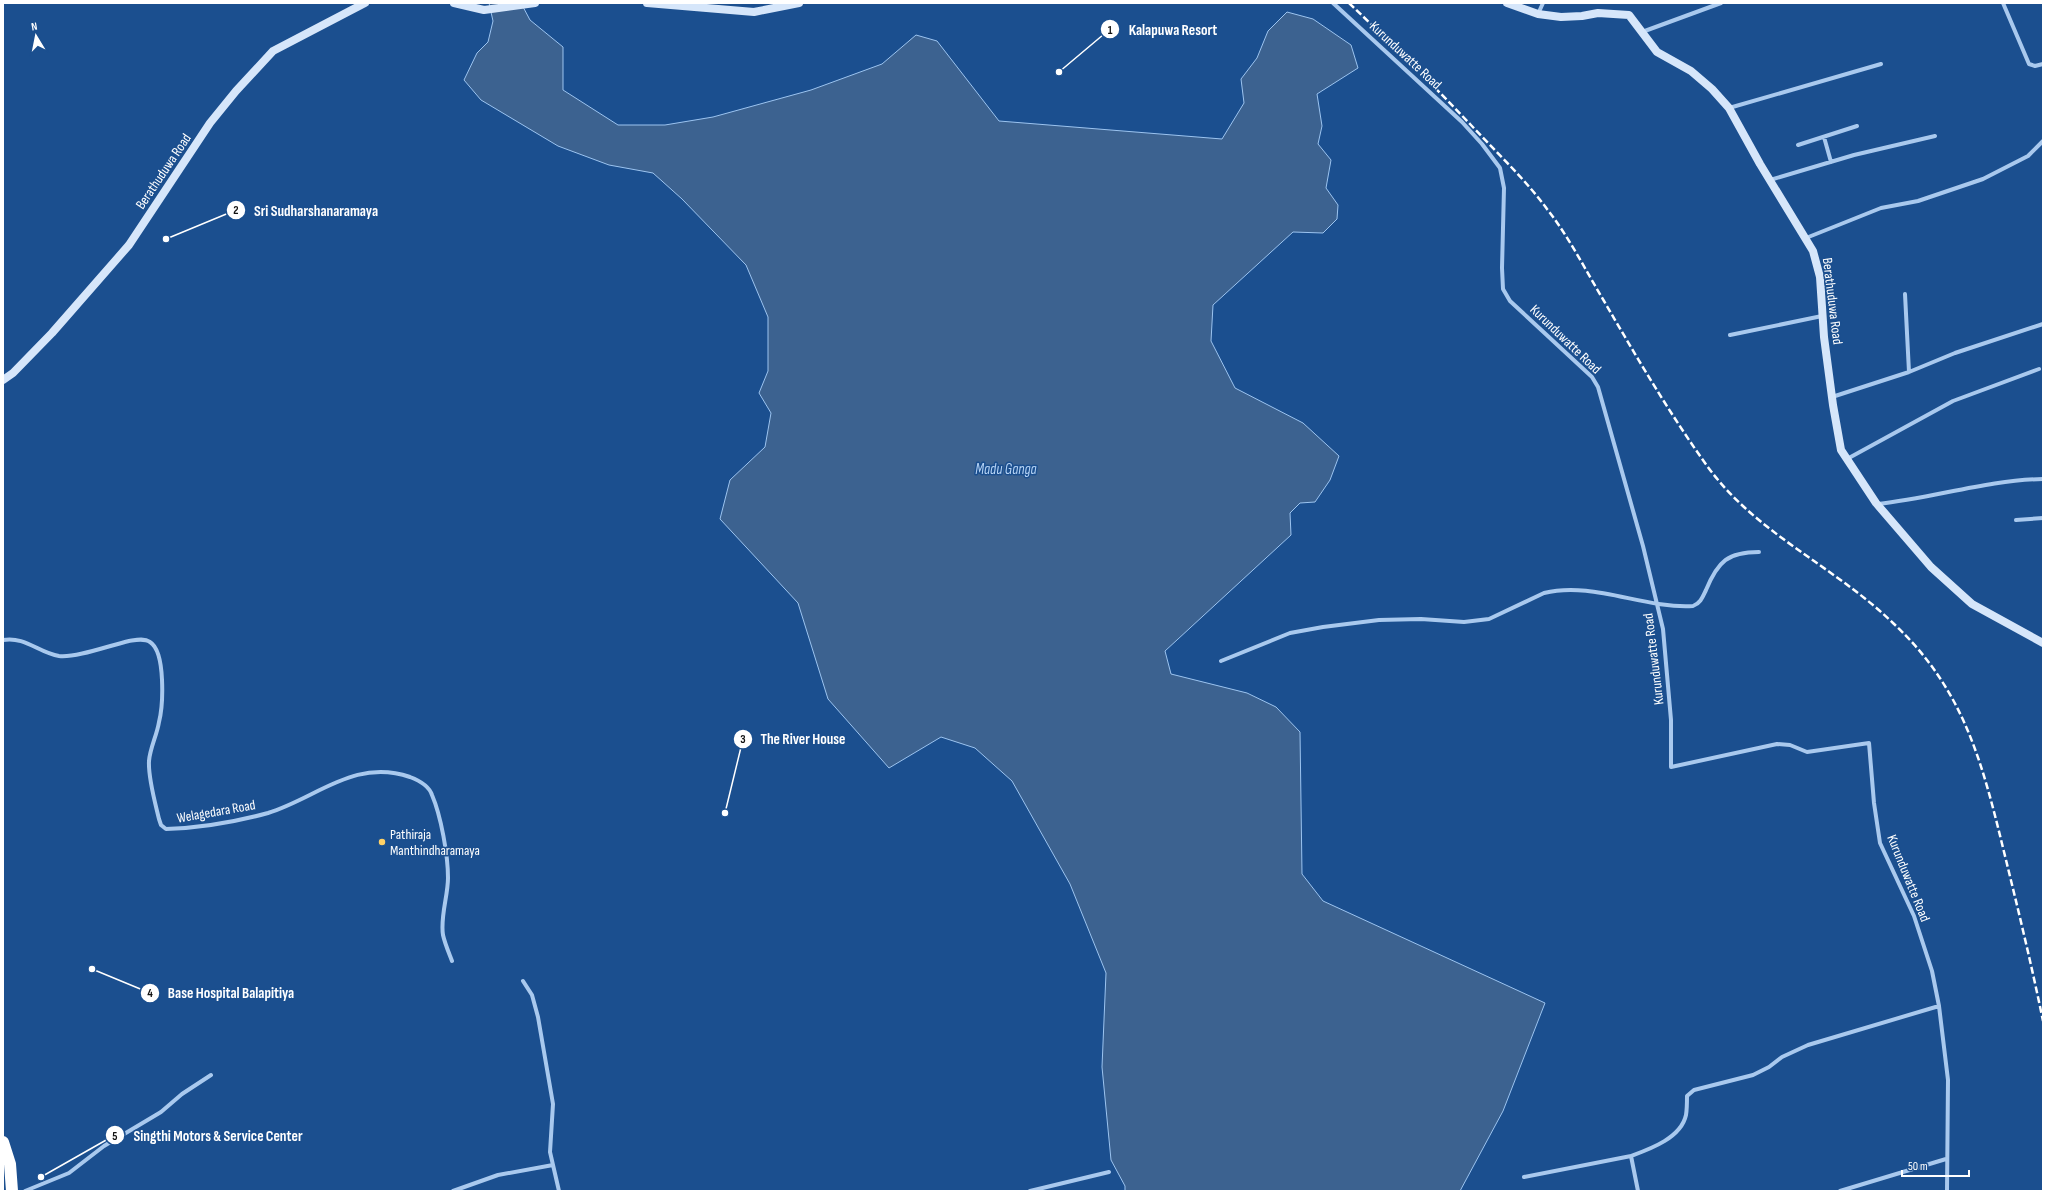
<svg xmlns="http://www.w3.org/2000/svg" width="2046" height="1194" font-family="'Sofia Sans Condensed',sans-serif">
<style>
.water{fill:#3c6290;stroke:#9cc4f0}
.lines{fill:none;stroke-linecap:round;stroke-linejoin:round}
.street{stroke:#a9c9ee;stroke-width:4}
.secondary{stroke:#d6e6fa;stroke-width:8}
.highway{stroke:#fff;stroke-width:12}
.rail{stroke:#fff;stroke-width:2.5;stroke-dasharray:7 3;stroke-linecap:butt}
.poi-dot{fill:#ffd166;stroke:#1b4f8f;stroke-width:1.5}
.labels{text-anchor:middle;stroke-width:3;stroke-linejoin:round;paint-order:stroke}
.street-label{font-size:14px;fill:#fff;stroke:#1b4f8f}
.poi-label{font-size:14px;fill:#fff;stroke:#1b4f8f;text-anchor:start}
.water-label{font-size:15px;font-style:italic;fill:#b5d3f5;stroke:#1b4f8f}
.leader{fill:none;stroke:#fff;stroke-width:1.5}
.callout-dot{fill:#fff;stroke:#1b4f8f;stroke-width:1.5}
.mark-label{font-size:12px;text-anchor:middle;font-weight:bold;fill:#111}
.callout-label{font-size:15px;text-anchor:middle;font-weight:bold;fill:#fff;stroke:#1b4f8f;stroke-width:3;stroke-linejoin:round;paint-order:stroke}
</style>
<rect width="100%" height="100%" fill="#1b4f8f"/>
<!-- water -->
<path class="water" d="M489 3H521L530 20 563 47V90L618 125H665L713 117 811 90 882 64 916 35 937 41 999 121 1222 139 1244 103 1241 79 1257 58 1268 31 1287 12 1313 19 1351 45 1358 68 1317 94 1322 126 1318 144 1331 160 1326 188 1338 205 1337 219 1323 233 1293 232 1213 305 1211 341 1235 388 1303 423 1339 456 1330 480 1315 502 1300 503 1290 513 1291 535 1165 651 1171 674 1247 693 1276 707 1300 732 1302 874 1323 901 1545 1003 1503 1111 1460 1191H1125V1186L1111 1160 1102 1067 1106 973 1070 884 1012 781 975 748 941 737 889 768 828 699 798 603 720 519 730 480 765 447 771 413 759 393 768 371V317L746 265 682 199 653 173 609 165 558 146 481 100 464 80 477 53 488 42 493 21Z"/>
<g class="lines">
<!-- street -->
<path class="street" d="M1333 3 1462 122 1482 144 1500 168 1504 188 1502 268 1503 289 1510 301 1592 377 1598 387 1643 546 1663 629 1671 720V767L1777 744 1790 745 1807 752 1869 743 1874 803 1880 843 1914 916 1932 971 1939 1006 1948 1080 1947 1191
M2003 3 2029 64 2035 66 2043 64
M1538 14 1543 3
M1642 32 1721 3
M1729 108 1881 64
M1824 137 1831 162
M1798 145 1857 126
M1770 180 1854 155 1935 136
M1806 238 1881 208 1918 201 1983 179 2028 156 2043 141
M1905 294 1909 372
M1730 335 1822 316
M1832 397 1909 372 1955 353 2043 324
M1847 459 1953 401 2039 369
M1878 504C1934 498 1987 480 2043 479
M2016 520 2043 518
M3 640C25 636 39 653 59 656 76 658 111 645 129 641 136 640 144 638 150 642 166 652 163 706 159 722 157 735 150 748 149 761 148 778 155 802 159 819L161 825 166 829C200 828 235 822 268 813 317 798 354 758 410 777 418 780 429 786 432 795 441 816 448 855 448 878 448 896 440 917 443 935 445 944 449 953 452 961
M1221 661 1290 633 1323 627 1379 620 1421 619 1464 622 1489 619 1544 593C1593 581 1644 609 1693 606 1701 603 1703 596 1706 590 1718 561 1728 552 1759 552
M523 981 532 995 538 1017 553 1104 550 1152 559 1191
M1631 1156 1638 1191
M1524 1177 1631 1156C1650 1149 1681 1138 1686 1115 1687 1109 1687 1102 1687 1096L1694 1090 1753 1075 1769 1067 1782 1057 1808 1045 1939 1006
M25 1191 69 1173 104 1146 161 1112 182 1094 211 1075
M453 1191 498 1175 553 1165
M1030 1191 1109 1172
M1840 1191 1946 1159"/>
<!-- secondary -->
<path class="secondary" d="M454 3 484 10 535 3
M647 3 754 12 799 3
M1507 3 1538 14 1561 17 1582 16 1598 13 1629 15 1657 52 1691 71 1712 89 1729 108 1760 164 1813 251 1820 277 1824 337 1833 405 1841 450 1876 503 1931 567 1972 604 2043 643
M3 380 13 373 52 333 129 245 210 123 236 91 273 51 365 3"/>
<!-- highway -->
<path class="highway" d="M3 1142 10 1164 12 1191"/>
<!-- rail -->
<path class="rail" d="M1349 3C1390 42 1431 83 1470 124 1496 152 1525 179 1547 209 1569 237 1586 271 1604 301 1636 356 1668 411 1705 463 1754 533 1833 565 1893 623 1966 691 1983 766 2006 860 2019 913 2032 967 2043 1021"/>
</g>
<!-- markers -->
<circle class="poi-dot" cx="382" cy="842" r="4"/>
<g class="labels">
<!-- street labels -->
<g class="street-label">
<text transform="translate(1406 55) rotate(43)" y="5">Kurunduwatte Road</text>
<text transform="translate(163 171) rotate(-56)" y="5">Berathuduwa Road</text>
<text transform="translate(1833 301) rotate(83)" y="5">Berathuduwa Road</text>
<text transform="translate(1566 339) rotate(44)" y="5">Kurunduwatte Road</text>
<text transform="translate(1653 659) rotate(-97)" y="5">Kurunduwatte Road</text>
<text transform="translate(216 811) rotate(-10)" y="5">Welagedara Road</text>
<text transform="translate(1909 878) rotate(68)" y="5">Kurunduwatte Road</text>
</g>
<!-- poi labels -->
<g class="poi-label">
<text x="390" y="839">Pathiraja<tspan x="390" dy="16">Manthindharamaya</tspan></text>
</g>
<!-- water labels -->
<g class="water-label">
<text x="1006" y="474">Madu Ganga</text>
</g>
</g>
<!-- callouts -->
<path class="leader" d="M1059 72L1110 29M166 239L236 210M725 813L743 739M92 969L150 993M41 1177L115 1135"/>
<g class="callout-dot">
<circle cx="1059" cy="72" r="4"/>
<circle cx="166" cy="239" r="4"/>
<circle cx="725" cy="813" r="4"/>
<circle cx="92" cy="969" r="4"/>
<circle cx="41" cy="1177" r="4"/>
<circle cx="1110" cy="29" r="10"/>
<circle cx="236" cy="210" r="10"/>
<circle cx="743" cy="739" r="10"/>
<circle cx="150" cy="993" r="10"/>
<circle cx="115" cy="1135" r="10"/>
</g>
<g class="mark-label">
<text x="1110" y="34">1</text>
<text x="236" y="214">2</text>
<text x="743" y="743">3</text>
<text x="150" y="997">4</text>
<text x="115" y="1140">5</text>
</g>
<g class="callout-label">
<text x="1173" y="35">Kalapuwa Resort</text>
<text x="316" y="216">Sri Sudharshanaramaya</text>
<text x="803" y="744">The River House</text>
<text x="231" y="998">Base Hospital Balapitiya</text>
<text x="218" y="1141">Singthi Motors &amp; Service Center</text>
</g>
<!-- border -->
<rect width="2046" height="1194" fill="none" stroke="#ffffff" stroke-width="8"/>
<!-- north arrow -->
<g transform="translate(36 36) rotate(350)" stroke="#1b4f8f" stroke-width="3" paint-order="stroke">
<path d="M0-3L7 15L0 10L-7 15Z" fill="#ffffff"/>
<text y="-6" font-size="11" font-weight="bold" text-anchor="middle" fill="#ffffff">N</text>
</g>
<!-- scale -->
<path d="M1902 1170v6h67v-6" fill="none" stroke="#ffffff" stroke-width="2"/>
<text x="1908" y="1170" font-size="12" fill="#ffffff" stroke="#1b4f8f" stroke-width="3" paint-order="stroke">50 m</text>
</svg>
